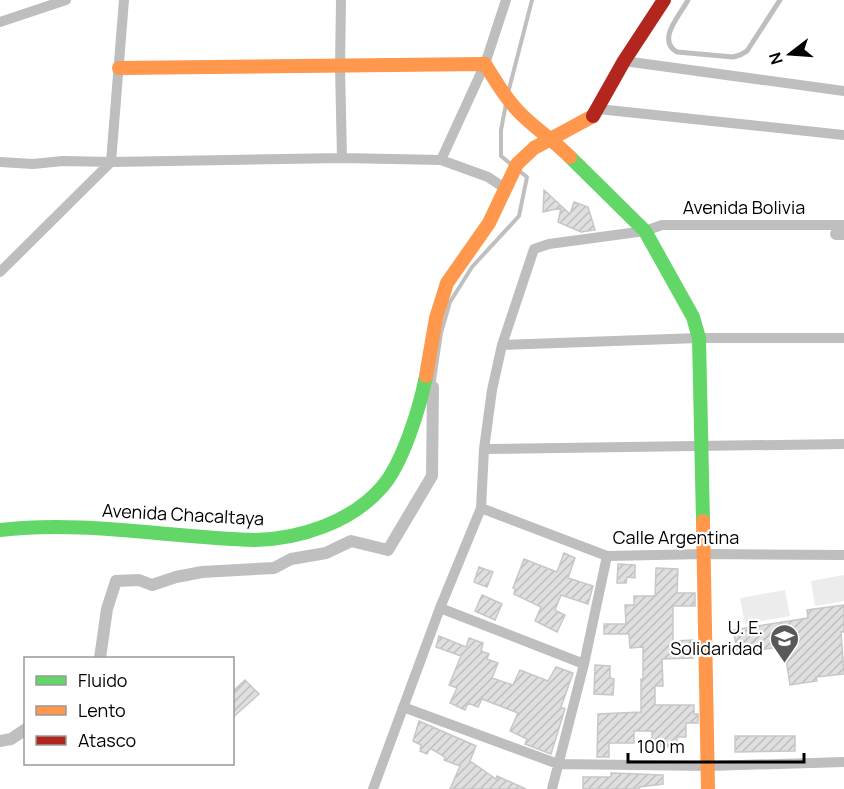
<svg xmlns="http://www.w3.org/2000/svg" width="844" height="789" font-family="Manrope,sans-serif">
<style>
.pitch{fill:#ececec}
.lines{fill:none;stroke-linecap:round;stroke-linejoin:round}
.stream{stroke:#bfbfbf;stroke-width:4}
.canal{stroke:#bfbfbf;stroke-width:12}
.building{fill:url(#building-hatch);stroke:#c7c7c7;stroke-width:1.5}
.lane{stroke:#bebebe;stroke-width:5}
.street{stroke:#bebebe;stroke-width:10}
.fast{stroke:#63d668;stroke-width:14}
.slow{stroke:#ff974d;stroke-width:14}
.jam{stroke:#b3261e;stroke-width:14}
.labels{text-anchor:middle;stroke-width:4.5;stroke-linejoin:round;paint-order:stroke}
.street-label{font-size:18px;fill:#000;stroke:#fff}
.poi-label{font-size:18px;fill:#000;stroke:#fff;text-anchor:end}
</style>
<defs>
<pattern id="building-hatch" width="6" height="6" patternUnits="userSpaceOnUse" patternTransform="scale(1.5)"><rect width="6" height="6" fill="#dfdfdf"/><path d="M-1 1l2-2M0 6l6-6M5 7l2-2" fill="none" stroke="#bebebe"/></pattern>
</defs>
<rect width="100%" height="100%" fill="#fff"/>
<!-- pitch -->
<path class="pitch" d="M844 575V601L815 606 811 581Z
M785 590 790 616 745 624 740 598Z"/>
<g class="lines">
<!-- stream -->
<path class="stream" d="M508 93 532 0
M506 104 501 130V156L512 165
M433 387 441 333 450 302 472 267 519 216 527 177 518 170"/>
<!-- canal -->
<path class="canal" d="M836 234H844
M100 658 107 609 116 581 139 580 152 585 176 577 202 572 274 568 291 559 326 553 351 541 388 550 432 476 433 387
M0 741 11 739 26 729"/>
</g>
<!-- building -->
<path class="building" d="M544 190 570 214 574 202 588 207 595 230 581 232 558 222 561 208 543 212Z
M564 553 575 558 568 578 593 586 588 604 561 595 555 610 565 615 557 632 535 621 541 607 514 594 515 589 513 588 524 559 557 572Z
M618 564 635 565V578L627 577 626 583H617Z
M479 567 493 572 487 587 474 582Z
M656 568 678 569 677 593H695V606H673V641L693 640V658L662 659 663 686H655V705H694V714H698V723H686V737H677V747L652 746V731H634V743H609V757H597L598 714 641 712V679H643V647L630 648 629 634H604V624H626L625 605H634V596H655Z
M482 595 502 604 495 620 475 611Z
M844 605V632H841L844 674 816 677 817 681 790 685 784 646 738 654 733 630 808 618 807 610Z
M439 636 466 647 469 638 483 643 481 651 489 654 487 659 498 663 492 678 513 685 520 670 548 681 556 667 573 673 561 707 565 709 551 754 525 744 527 739 510 731 518 713 482 699 478 707 468 703 465 710 450 703 457 688 449 685 461 656 436 647Z
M595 665 610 666V678L614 679 613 695 594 694Z
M245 680 259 694 232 718V692Z
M419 721 476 746 470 761 496 779 497 776 526 789H450L460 766 444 760 445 757 430 748 427 754 420 751 421 745 413 741Z
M735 736H795V751L735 752Z
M611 773 663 775V784L639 787V789H583V777H611Z"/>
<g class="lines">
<!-- lane -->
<path class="lane" d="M688 0C680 15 656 40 677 52L733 57 740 55 747 51 780 0"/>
<!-- street -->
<path class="street" d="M341 0 340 67 342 158
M0 22 66 0
M624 61 844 91
M598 109 844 135
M441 160 485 64 506 0
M0 162 33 164 63 161 111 162 342 158 441 160 488 177 506 189
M0 272 111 162 124 0
M502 345 699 338H844
M484 449 844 444
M481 508 607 556 705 554 844 555
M440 608 584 664
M403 707 558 764 708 766 844 762
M373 789 440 608 481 508 484 449 492 390 502 345 534 249 549 244 645 231 662 225H844
M552 789 584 664 607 556"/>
<!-- fast -->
<path class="fast" d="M570 157 645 231 693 317 699 338 703 521
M0 530C86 520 169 538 255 540 300 539 352 522 382 487 403 463 420 407 426 376"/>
<!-- slow -->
<path class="slow" d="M119 68 485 64C496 82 508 102 524 117 539 131 555 142 570 157
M426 376 436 318 447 283 489 223 517 164 534 148 593 116
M703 521 708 789"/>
<!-- jam -->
<path class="jam" d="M593 116 624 61 664 0"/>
</g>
<!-- icons -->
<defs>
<symbol id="school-pin" viewBox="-11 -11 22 30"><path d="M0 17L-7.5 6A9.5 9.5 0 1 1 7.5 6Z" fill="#595959" stroke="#fff"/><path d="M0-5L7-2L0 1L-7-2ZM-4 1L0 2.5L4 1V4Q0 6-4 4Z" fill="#fff"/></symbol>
</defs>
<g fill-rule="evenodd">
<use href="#school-pin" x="768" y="622" width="33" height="45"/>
</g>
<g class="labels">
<!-- street labels -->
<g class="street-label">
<text x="744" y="214">Avenida Bolivia</text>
<text transform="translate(183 515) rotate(3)" y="6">Avenida Chacaltaya</text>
<text x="676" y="544">Calle Argentina</text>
</g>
<!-- poi labels -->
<g class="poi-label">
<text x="763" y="634">U. E.<tspan x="763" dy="21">Solidaridad</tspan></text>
</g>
</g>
<!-- legend -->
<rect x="24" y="657" width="210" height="108" fill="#ffffff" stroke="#999999" stroke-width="1.5"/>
<rect x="36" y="676" width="30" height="9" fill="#63d668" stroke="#999999" stroke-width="1.5"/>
<text x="78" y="687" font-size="18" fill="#000000">Fluido</text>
<rect x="36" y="706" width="30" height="9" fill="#ff974d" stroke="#999999" stroke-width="1.5"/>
<text x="78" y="717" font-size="18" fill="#000000">Lento</text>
<rect x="36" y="736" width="30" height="9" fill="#b3261e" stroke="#999999" stroke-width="1.5"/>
<text x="78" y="747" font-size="18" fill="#000000">Atasco</text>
<!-- north arrow -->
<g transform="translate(790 54) rotate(253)" stroke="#ffffff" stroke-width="4.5" paint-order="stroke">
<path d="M0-4.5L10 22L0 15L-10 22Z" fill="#000000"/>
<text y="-9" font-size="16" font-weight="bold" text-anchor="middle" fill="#000000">N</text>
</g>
<!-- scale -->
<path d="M628 753v9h176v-9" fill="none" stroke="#000000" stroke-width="3"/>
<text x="637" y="753" font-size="18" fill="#000000" stroke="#ffffff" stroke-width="4.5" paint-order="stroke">100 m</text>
</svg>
